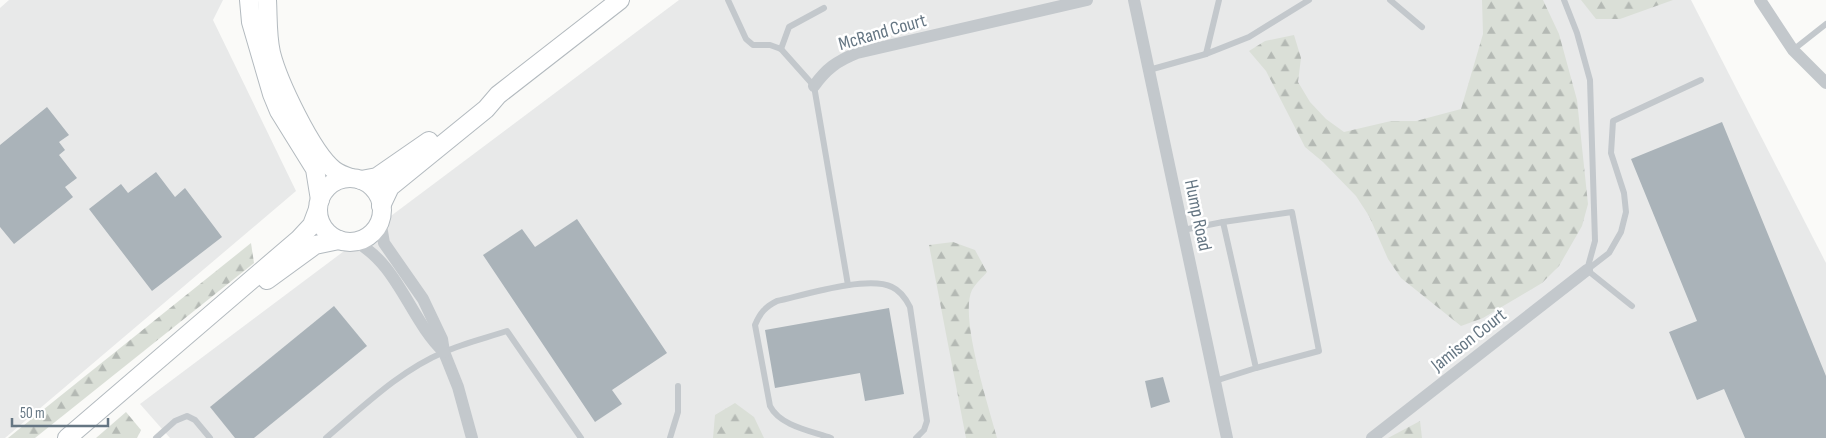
<svg xmlns="http://www.w3.org/2000/svg" width="1826" height="438" viewBox="0 0 1826 438" font-family="'Sofia Sans Condensed',sans-serif">
<style>
.built{fill:#e8e9e9}
.forest{fill:url(#forest-firs)}
.building{fill:#aab3b9}
.lines{fill:none;stroke-linecap:round;stroke-linejoin:round}
.secondary-casing{stroke:#b3babf;stroke-width:20}
.lane{stroke:#c3c8cc;stroke-width:6}
.street{stroke:#c3c8cc;stroke-width:12}
.secondary{stroke:#fff;stroke-width:18}
.labels{text-anchor:middle;stroke-width:5;stroke-linejoin:round;paint-order:stroke}
.street-label{font-size:19px;fill:#657683;stroke:#fff}
</style>
<defs>
<pattern id="forest-firs" width="22" height="20" patternUnits="userSpaceOnUse" patternTransform="scale(1.25)"><rect width="22" height="20" fill="#dadfd7"/><path d="M5 1l3.5 6h-7zM16 11l3.5 6h-7z" fill="#b4b9b4"/></pattern>
</defs>
<rect width="100%" height="100%" fill="#fafaf8"/>
<g class="built">
<path d="M9,0H223L213,20L296,191L5,438H0V8Z"/>
<path d="M679,0H1691L1826,263V438H170L140,404Z"/>
</g>
<g class="forest">
<path d="M1482,0H1543L1559,34L1577,100L1588,204L1582,226L1559,266L1542,283L1483,318L1461,326L1401,278L1388,259L1369,216L1356,196L1323,162L1305,147L1266,71L1249,51L1265,41L1294,35L1301,58L1298,82L1310,102L1326,119L1344,132L1391,121H1416L1461,109L1483,34Z"/>
<path d="M1581,0H1673L1620,19H1596Z"/>
<path d="M953,242L975,250L987,272C983,277 976,283 972,290C959,317 989,407 997,438H966L929,245Z"/>
<path d="M251,243L254,263L35,438H8Z"/>
<path d="M735,403L754,417L764,438H713L715,415Z"/>
<path d="M126,412L141,430L137,438H96Z"/>
<path d="M1420,421L1422,438H1388Z"/>
</g>
<g class="building">
<path d="M47,107L69,135L59,142L65,150L59,155L77,178L65,187L73,197L14,244L0,227V145Z"/>
<path d="M1722,122L1826,376V438H1745L1724,389L1697,400L1669,332L1697,321L1631,159Z"/>
<path d="M156,172L175,197L185,188L222,237L152,291L89,209L121,184L128,193Z"/>
<path d="M577,219L667,353L612,390L622,404L595,422L483,255L522,229L535,247Z"/>
<path d="M334,306L367,346L254,438H235L210,407Z"/>
<path d="M889,308L904,394L865,401L860,373L775,388L765,330Z"/>
<path d="M1163,377L1170,402L1151,408L1145,381Z"/>
</g>
<g class="lines">
<defs>
<g id="secondary">
<path d="M249,0L251,22L272,94L279,111L315,169L320,200"/>
<path d="M267,0C268,18 267,35 271,53C278,81 312,153 334,170C339,174 345,176 351,178"/>
<circle cx="350" cy="210" r="32"/>
<path d="M361,180L377,177L429,141"/>
<path d="M381,206L390,187L486,109L498,95L620,0"/>
<path d="M267,280L315,245L339,240"/>
<path d="M67,438L299,239L312,225L318,209"/>
</g>
</defs>
<use href="#secondary" class="secondary-casing"/>
<g class="lane">
<path d="M728,0L746,39L753,45H770L781,49L814,86L848,285"/>
<path d="M1390,0L1422,27"/>
<path d="M1564,0L1577,33L1590,80L1595,241L1587,270"/>
<path d="M781,49L789,27L824,8"/>
<path d="M1793,50L1826,24"/>
<path d="M1206,54L1219,0"/>
<path d="M1149,70L1206,54L1249,37L1309,0"/>
<path d="M1223,222L1292,212L1319,351L1256,368"/>
<path d="M1183,230L1223,222L1256,368L1215,381"/>
<path d="M1587,270L1609,253L1621,232L1626,212L1624,193L1611,153L1613,121L1701,80"/>
<path d="M1587,270L1632,306"/>
<path d="M156,438L175,421L187,416L195,420L210,438"/>
<path d="M326,438C363,407 399,371 444,352C464,343 486,338 507,331L581,438"/>
<path d="M670,438L678,412V386"/>
<path d="M831,438C811,431 780,426 770,406L755,325C760,313 765,307 777,301C804,295 868,275 892,287C901,291 906,299 910,307L927,421L924,430L916,438"/>
</g>
<g class="street">
<path d="M1134,0L1227,438"/>
<path d="M1760,0L1793,50L1826,83"/>
<path d="M814,86C826,69 837,61 857,53L1087,0"/>
<path d="M380,220L384,243L423,299L442,339L444,352L458,387L472,438"/>
<path d="M354,241C398,263 410,320 444,352"/>
<path d="M1372,438L1587,270"/>
</g>
<use href="#secondary" class="secondary"/>
</g>
<g class="labels">
<g class="street-label">
<text transform="translate(882 31) rotate(-16)" y="7">McRand Court</text>
<text transform="translate(1199 215) rotate(78)" y="7">Hump Road</text>
<text transform="translate(1468 339) rotate(-38)" y="7">Jamison Court</text>
</g>
</g>
<path d="M12 418v8h96v-8" fill="none" stroke="#657683" stroke-width="2.5"/>
<text x="20" y="418" font-size="15" fill="#657683" stroke="#ffffff" stroke-width="4" paint-order="stroke">50 m</text>
</svg>
